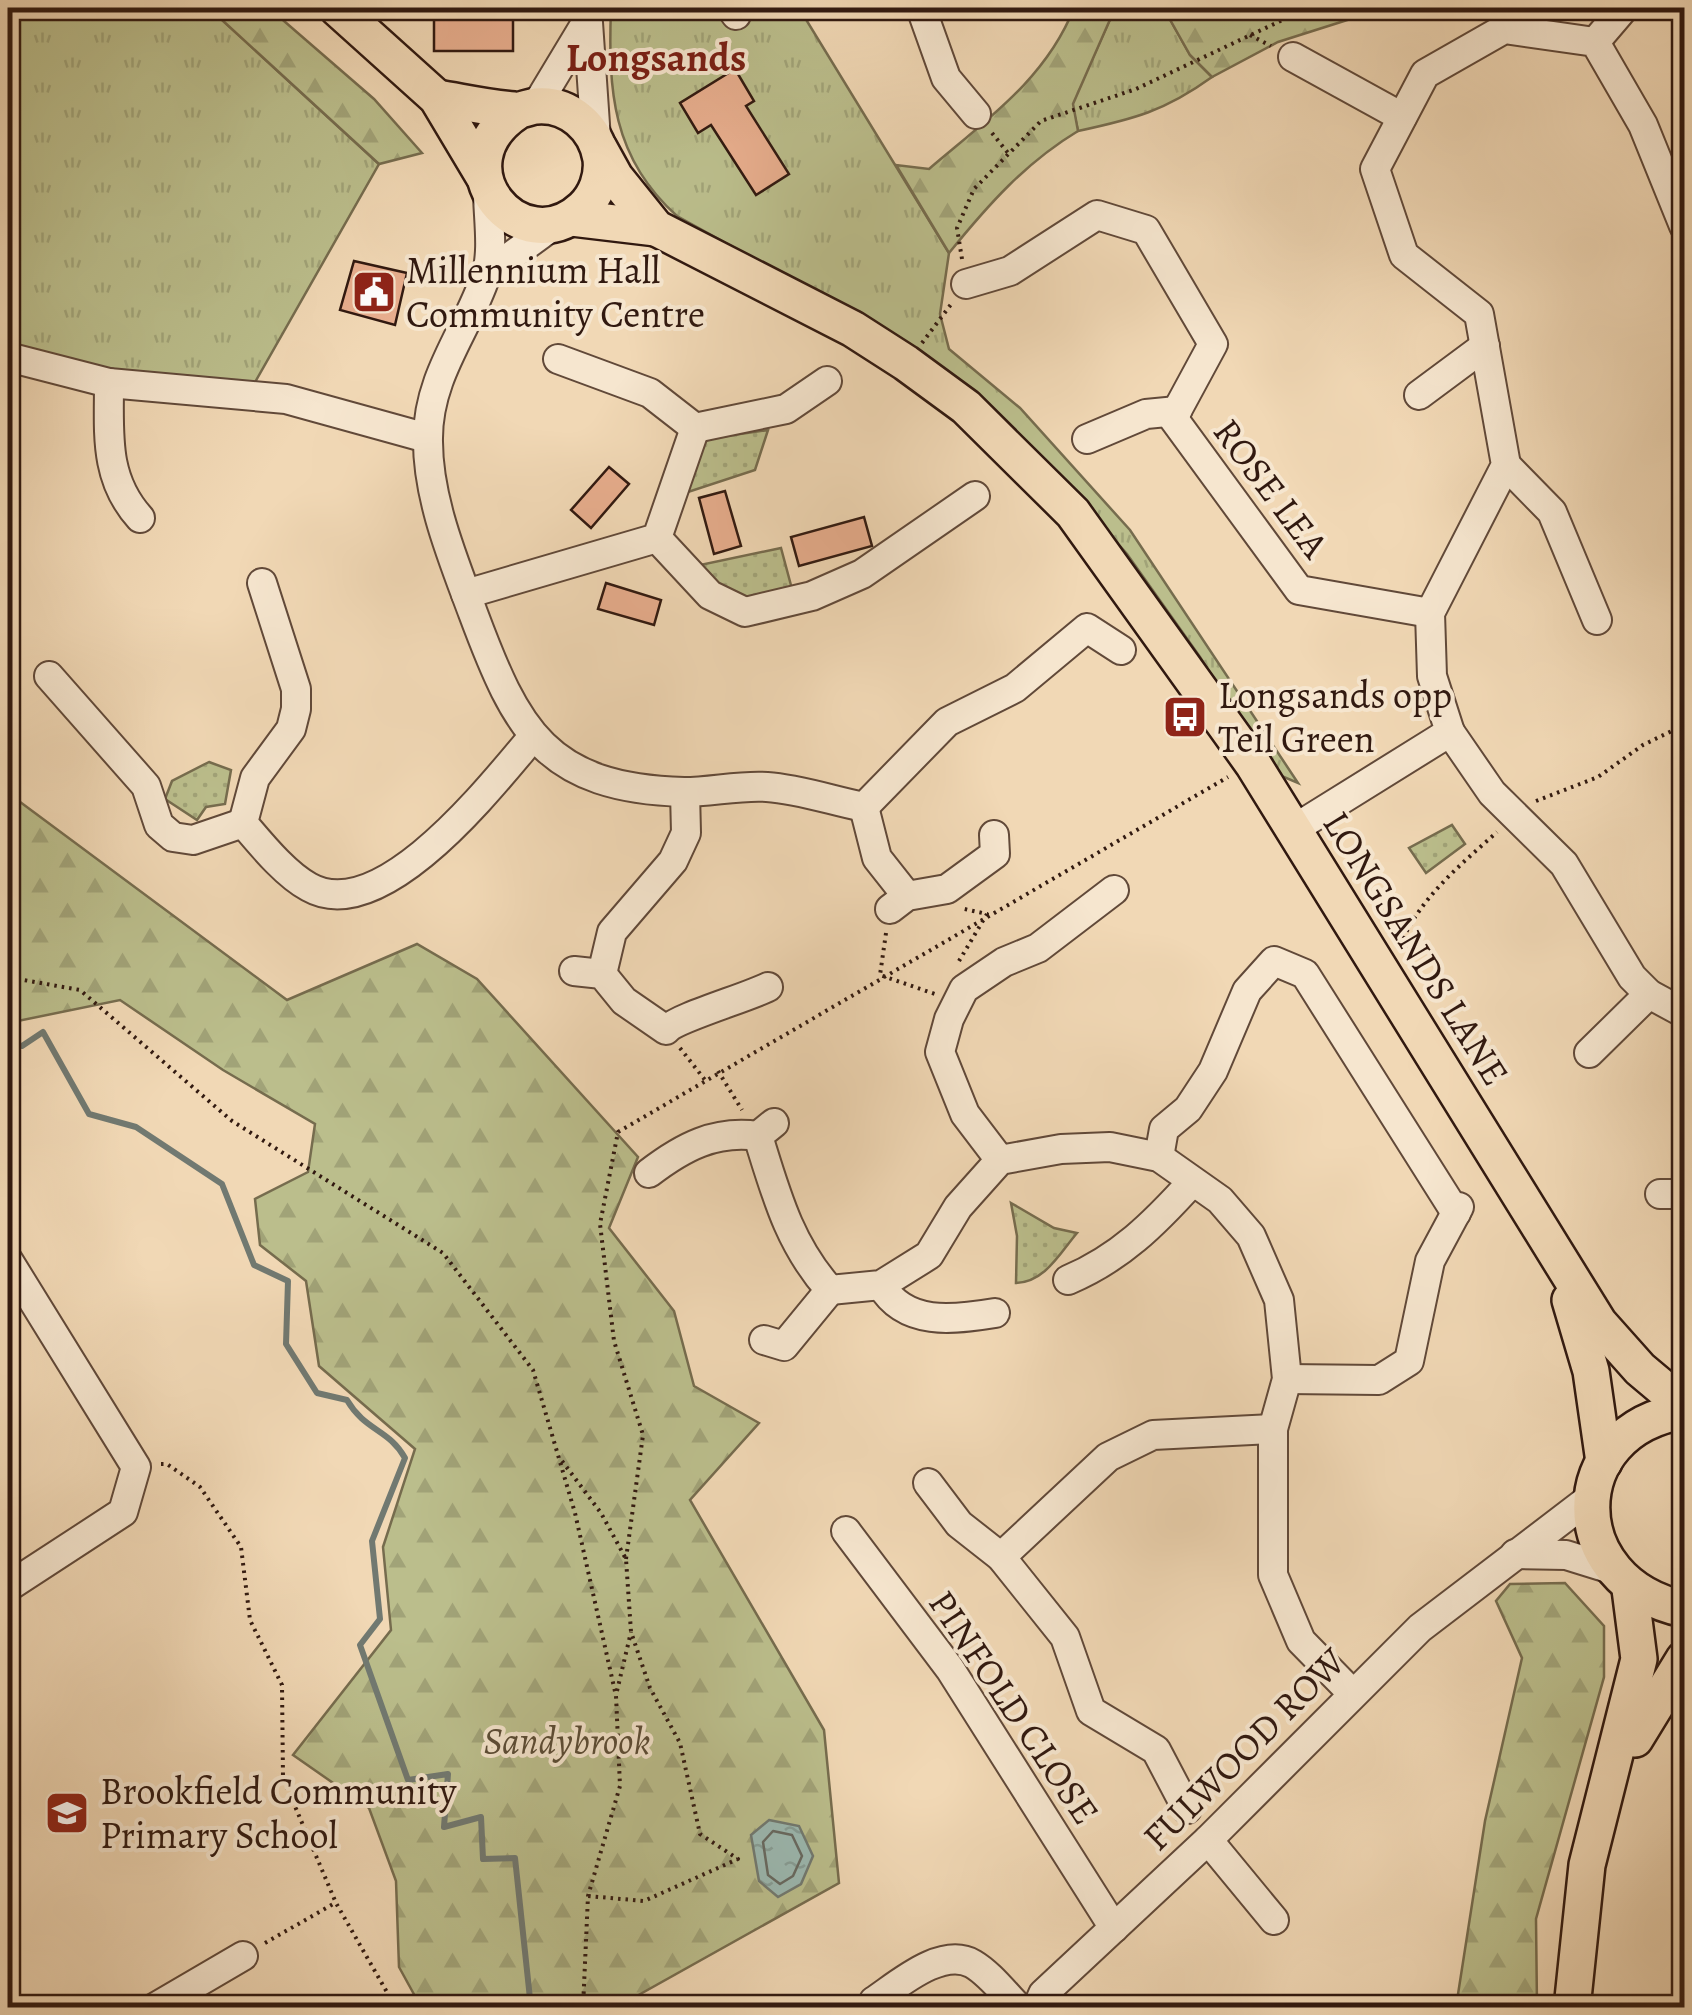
<svg xmlns="http://www.w3.org/2000/svg" width="1692" height="2015" viewBox="0 0 1692 2015" font-family="Alegreya,serif">
<style>
.grass{fill:url(#grass-tufts);stroke:#766c4e;stroke-width:2.5}
.forest{fill:url(#forest-firs);stroke:#766c4e;stroke-width:2.5}
.park{fill:url(#park-dots);stroke:#766c4e;stroke-width:2.5}
.water{fill:url(#water-ripples);stroke:#717971;stroke-width:2.5}
.lines{fill:none;stroke-linecap:round;stroke-linejoin:round}
.shore{stroke:#666961;stroke-width:2.5}
.stream{stroke:#717971;stroke-width:6}
.building{fill:#e8ae8e;stroke:#311910;stroke-width:2.5}
.minor-casing{stroke:#614939;stroke-width:32}
.major-casing{stroke:#311910;stroke-width:40}
.path{stroke:#311910;stroke-width:4;stroke-dasharray:2.5 5;stroke-linecap:butt}
.minor{stroke:#f6e6cf;stroke-width:28}
.major{stroke:#f1d8b5;stroke-width:35}
.labels{text-anchor:middle;stroke-width:8;stroke-linejoin:round;paint-order:stroke}
.poi-label{font-size:38px;fill:#311910;stroke:#f6e6cf;text-anchor:start}
.street-label{font-size:38px;fill:#311910;stroke:#f6e6cf}
.park-label{font-size:38px;font-style:italic;fill:#5a4b35;stroke:#f6e6cf}
.neighbourhood-label{font-size:40px;font-weight:bold;fill:#7a1f14;stroke:#f6e6cf}
</style>
<defs>
<pattern id="grass-tufts" width="24" height="20" patternUnits="userSpaceOnUse" patternTransform="scale(2.5)"><rect width="24" height="20" fill="#bbbe8c"/><path d="M3 7l-1-3M5 7V3M7 7l1-3M15 17l-1-3M17 17v-4M19 17l1-3" fill="none" stroke="#a1a378"/></pattern>
<pattern id="forest-firs" width="22" height="20" patternUnits="userSpaceOnUse" patternTransform="scale(2.5)"><rect width="22" height="20" fill="#bbbe8c"/><path d="M5 1l3.5 6h-7zM16 11l3.5 6h-7z" fill="#a1a378"/></pattern>
<pattern id="park-dots" width="8" height="8" patternUnits="userSpaceOnUse" patternTransform="scale(2.5)"><rect width="8" height="8" fill="#bbbe8c"/><path d="M2 2h.1M6 6h.1" fill="none" stroke="#a1a378" stroke-width="1.8" stroke-linecap="round"/></pattern>
<pattern id="water-ripples" width="26" height="14" patternUnits="userSpaceOnUse" patternTransform="scale(2.5)"><rect width="26" height="14" fill="#9bb9b2"/><path d="M2 4q2-2 4 0t4 0M15 11q2-2 4 0t4 0" fill="none" stroke="#869e98"/></pattern>
</defs>
<rect width="100%" height="100%" fill="#f1d8b5"/>
<filter id="stains"><feTurbulence type="fractalNoise" baseFrequency=".002" numOctaves="4"/><feColorMatrix values="0 0 0 0 .2 0 0 0 0 .09 0 0 0 0 .02 0 0 0 .5 -.17"/></filter>
<radialGradient id="worn" r=".72"><stop offset=".6" stop-color="#630" stop-opacity="0"/><stop offset="1" stop-color="#630" stop-opacity=".3"/></radialGradient>
<g class="grass">
<path d="M8,8H209L379,164L254,384L114,371L8,344Z"/>
<path d="M611,8H799L949,253L940,314L949,349L1020,408L1130,530L1298,783L1272,772L1200,657L1127,554L1046,462L978,396L917,349L677,216C612,158 608,90 611,8Z"/>
<path d="M1135,8L1168,16L1190,55L1212,77C1165,111 1134,119 1078,131L1072,104L1112,15Z"/>
</g>
<g class="forest">
<path d="M209,8H269L374,99L422,153L379,164Z"/>
<path d="M1074,8H1135L1112,15L1073,104L1078,131C1025,163 988,205 949,253L896,165L929,169C985,121 1046,79 1074,8Z"/>
<path d="M1137,8H1385L1278,42L1212,77L1190,55L1168,16Z"/>
<path d="M8,793L287,1000L417,944L477,979L638,1157L609,1228L674,1311L694,1386L759,1423L690,1500L824,1730L839,1883L617,2007H421L399,1967L396,1881L369,1808L293,1755L391,1630L383,1547L415,1449L319,1366L306,1281L260,1245L255,1199L308,1172L315,1124L223,1070L120,1000L8,1023Z"/>
<path d="M1565,1583L1604,1626V1677L1536,1919L1537,2007H1456L1485,1821L1522,1658L1496,1601L1510,1584Z"/>
</g>
<g class="park">
<path d="M768,430L755,470L685,493L706,439Z"/>
<path d="M781,548L792,589L738,601L719,590L700,565Z"/>
<path d="M209,762L231,770L225,804L206,807L197,820L165,799L172,781Z"/>
<path d="M1452,825L1465,844L1426,873L1409,848Z"/>
<path d="M1011,1203L1054,1228L1077,1233C1060,1253 1045,1282 1016,1283L1017,1236Z"/>
</g>
<path class="water" d="M769,1820L799,1826L813,1856L801,1884L778,1897L759,1881L751,1835Z"/>
<g class="lines">
<path class="shore" d="M773,1831L792,1835L802,1856L793,1876L780,1884L768,1875L763,1842Z"/>
<path class="stream" d="M8,1041L22,1046L43,1032L89,1114L136,1127L222,1184L254,1265L288,1281L286,1344L317,1393L347,1400C365,1431 389,1429 405,1458L372,1541L380,1619L360,1645L408,1780L448,1774L444,1827L481,1817L483,1859L515,1858L531,2008"/>
</g>
<g class="building">
<rect x="434" y="8" width="79" height="43"/>
<path d="M735,69L754,101L746,106L789,174L756,195L711,125L698,133L680,103Z"/>
<path d="M354,261L407,273L395,325L340,310Z"/>
<path d="M609,467L629,484L591,528L571,510Z"/>
<path d="M725,491L741,546L714,554L699,498Z"/>
<path d="M864,517L872,546L799,566L791,537Z"/>
<path d="M606,583L661,600L654,625L598,609Z"/>
</g>
<g class="lines">
<defs>
<g id="minor">
<path d="M587,8L596,139"/>
<path d="M731,8L736,15"/>
<path d="M921,8L946,78L976,114"/>
<path d="M1595,42L1624,8"/>
<path d="M1293,57L1402,117"/>
<path d="M536,106L586,23"/>
<path d="M488,192C488,216 494,252 486,275C468,330 428,375 428,438C427,497 453,559 473,613C517,731 546,788 684,792C711,792 740,785 767,787C799,789 833,801 864,807L947,722L1015,688L1087,628L1121,650"/>
<path d="M488,273L555,224"/>
<path d="M966,284L1010,271L1097,215L1146,230L1213,344L1173,418L1299,590L1430,613"/>
<path d="M8,357L109,383L286,399L427,438"/>
<path d="M558,359L650,393L695,428L786,409L827,381"/>
<path d="M109,383C109,434 104,478 140,518"/>
<path d="M1419,395L1485,346"/>
<path d="M1087,439L1146,414L1177,411"/>
<path d="M1506,465L1552,512L1597,620"/>
<path d="M657,538L710,595L745,612L812,596L862,574L975,496"/>
<path d="M262,583L296,689V709L291,729L255,778L243,823C261,844 285,874 309,887C381,928 491,786 531,739"/>
<path d="M466,594L657,538L695,428"/>
<path d="M49,676L146,786L159,825L173,837L193,840L243,823"/>
<path d="M1450,732L1492,793L1564,864L1632,977L1649,994L1684,1013"/>
<path d="M864,807L877,858L907,896"/>
<path d="M1294,829L1450,732L1432,676L1430,613L1506,465L1479,314L1404,255L1375,169L1425,74L1504,29L1595,42L1643,125L1684,226"/>
<path d="M890,909L907,896L947,889L995,854L994,835"/>
<path d="M574,971L602,974L624,1001L666,1030C676,1018 746,998 768,987"/>
<path d="M602,974L612,932L673,861L686,833L685,792"/>
<path d="M1589,1053L1649,994"/>
<path d="M774,1123L758,1136C776,1194 789,1244 830,1290L881,1285L929,1255L958,1207L1000,1160L1061,1149L1110,1147L1159,1157L1220,1200L1251,1236L1279,1300L1287,1379L1273,1429V1575L1301,1641L1352,1693"/>
<path d="M1159,1157L1164,1129L1188,1109L1213,1071L1247,991L1274,961L1305,974L1456,1213"/>
<path d="M1000,1160L965,1114L940,1052L949,1019L964,989L1004,962L1038,948L1114,890"/>
<path d="M649,1173C683,1147 715,1130 758,1136"/>
<path d="M1660,1194H1684"/>
<path d="M8,1260L136,1467L123,1512L8,1587"/>
<path d="M1068,1280C1120,1258 1154,1224 1192,1182"/>
<path d="M881,1285C905,1326 953,1320 995,1313"/>
<path d="M764,1340L784,1346L830,1290"/>
<path d="M1287,1379L1379,1380L1409,1361L1430,1261L1459,1207"/>
<path d="M928,1483L959,1524L1001,1557L1065,1637L1091,1711L1156,1750L1187,1809"/>
<path d="M846,1531L950,1669L1114,1928"/>
<path d="M1515,1554L1566,1555L1611,1569"/>
<path d="M1001,1557L1108,1457L1153,1435L1273,1429"/>
<path d="M1208,1840L1274,1920"/>
<path d="M874,2001C898,1985 942,1946 973,1964C990,1974 1005,1994 1019,2008"/>
<path d="M154,2008L243,1956"/>
<path d="M1037,2008L1043,1994L1208,1840L1420,1628L1593,1496"/>
</g>
<g id="major">
<path d="M337,8L437,98L483,175"/>
<path d="M437,98C462,102 488,108 514,110C522,111 528,107 536,106C569,103 596,128 601,159C603,177 596,196 583,208C521,266 435,165 518,111"/>
<path d="M599,148L615,177L656,228L853,329L906,363L966,407L1073,513L1253,764L1599,1323L1640,1369L1684,1406"/>
<path d="M572,218L656,228"/>
<path d="M1570,1300L1591,1371L1604,1462"/>
<path d="M1684,1411C1561,1430 1561,1583 1684,1609"/>
<path d="M1635,1739L1684,1659"/>
<path d="M1572,2008L1587,1865L1639,1659L1630,1589"/>
</g>
</defs>
<use href="#minor" class="minor-casing"/>
<use href="#major" class="major-casing"/>
<g class="path">
<path d="M1250,35L1271,46"/>
<path d="M992,133L1008,153"/>
<path d="M962,259L957,228L974,189L1041,121L1136,89L1308,8"/>
<path d="M922,343L952,303"/>
<path d="M1536,801L1598,777L1643,745L1684,725"/>
<path d="M886,933L880,975L935,994"/>
<path d="M1400,945C1420,898 1459,866 1497,832"/>
<path d="M959,961L987,914L960,908"/>
<path d="M8,967L18,979L80,990L232,1121L443,1253L533,1370L575,1513L616,1696L620,1786L588,1896L583,2008"/>
<path d="M680,1048L705,1080"/>
<path d="M718,1071L742,1110"/>
<path d="M562,1461L601,1513L626,1559L631,1632L650,1688L680,1743L700,1834L738,1859L644,1901L588,1896"/>
<path d="M161,1464H167L200,1487L241,1547L250,1620L282,1685L283,1778L336,1903L396,2008"/>
<path d="M626,1559L643,1435L614,1341L600,1224L618,1132L1228,777"/>
<path d="M617,1691L631,1632"/>
<path d="M265,1943L335,1903"/>
</g>
<use href="#minor" class="minor"/>
<use href="#major" class="major"/>
</g>
<defs>
<symbol id="civic-square" viewBox="-11 -11 22 22"><rect x="-9" y="-9" width="18" height="18" rx="4" fill="#8f2418" stroke="#f6e6cf"/><path d="M-.6-6.5H3V-4.5H.6V-3L4-1V1h2V6H-6V1h2V-1L-.6-3ZM-1.2 2.5V6h2.4V2.5Z" fill="#fff"/></symbol>
<symbol id="bus-square" viewBox="-11 -11 22 22"><rect x="-9" y="-9" width="18" height="18" rx="4" fill="#8f2418" stroke="#f6e6cf"/><path d="M-5-6H5V4H4V6H2V4H-2V6H-4V4H-5ZM-3.5-4V0h7V-4ZM-3.5 1.2v1.5H-2V1.2ZM2 1.2v1.5H3.5V1.2Z" fill="#fff"/></symbol>
<symbol id="school-square" viewBox="-11 -11 22 22"><rect x="-9" y="-9" width="18" height="18" rx="4" fill="#8f2418" stroke="#f6e6cf"/><path d="M0-5L7-2L0 1L-7-2ZM-4 1L0 2.5L4 1V4Q0 6-4 4Z" fill="#fff"/></symbol>
</defs>
<g fill-rule="evenodd">
<use href="#civic-square" x="349" y="267" width="50" height="50"/>
<use href="#bus-square" x="1160" y="692" width="50" height="50"/>
<use href="#school-square" x="42" y="1788" width="50" height="50"/>
</g>
<g class="labels">
<g class="poi-label">
<text x="406" y="283">Millennium Hall<tspan x="406" dy="44">Community Centre</tspan></text>
<text x="1218" y="708">Longsands opp<tspan x="1218" dy="44">Teil Green</tspan></text>
<text x="100" y="1804">Brookfield Community<tspan x="100" dy="44">Primary School</tspan></text>
</g>
<g class="street-label">
<text transform="translate(1271 488) rotate(53)" y="13">ROSE LEA</text>
<text transform="translate(1416 948) rotate(58)" y="13">LONGSANDS LANE</text>
<text transform="translate(1014 1707) rotate(56)" y="13">PINFOLD CLOSE</text>
<text transform="translate(1244 1749) rotate(-45)" y="13">FULWOOD ROW</text>
</g>
<g class="park-label">
<text x="567" y="1754">Sandybrook</text>
</g>
<g class="neighbourhood-label">
<text x="656" y="71">Longsands</text>
</g>
</g>
<rect width="1692" height="2015" fill="none" stroke="#f1d8b5" stroke-width="40"/>
<rect x="10" y="10" width="1672" height="1995" fill="none" stroke="#311910" stroke-width="5"/>
<rect x="20" y="20" width="1652" height="1975" fill="none" stroke="#311910" stroke-width="2.5"/>
<rect width="100%" height="100%" filter="url(#stains)"/>
<rect width="100%" height="100%" fill="url(#worn)"/>
</svg>
